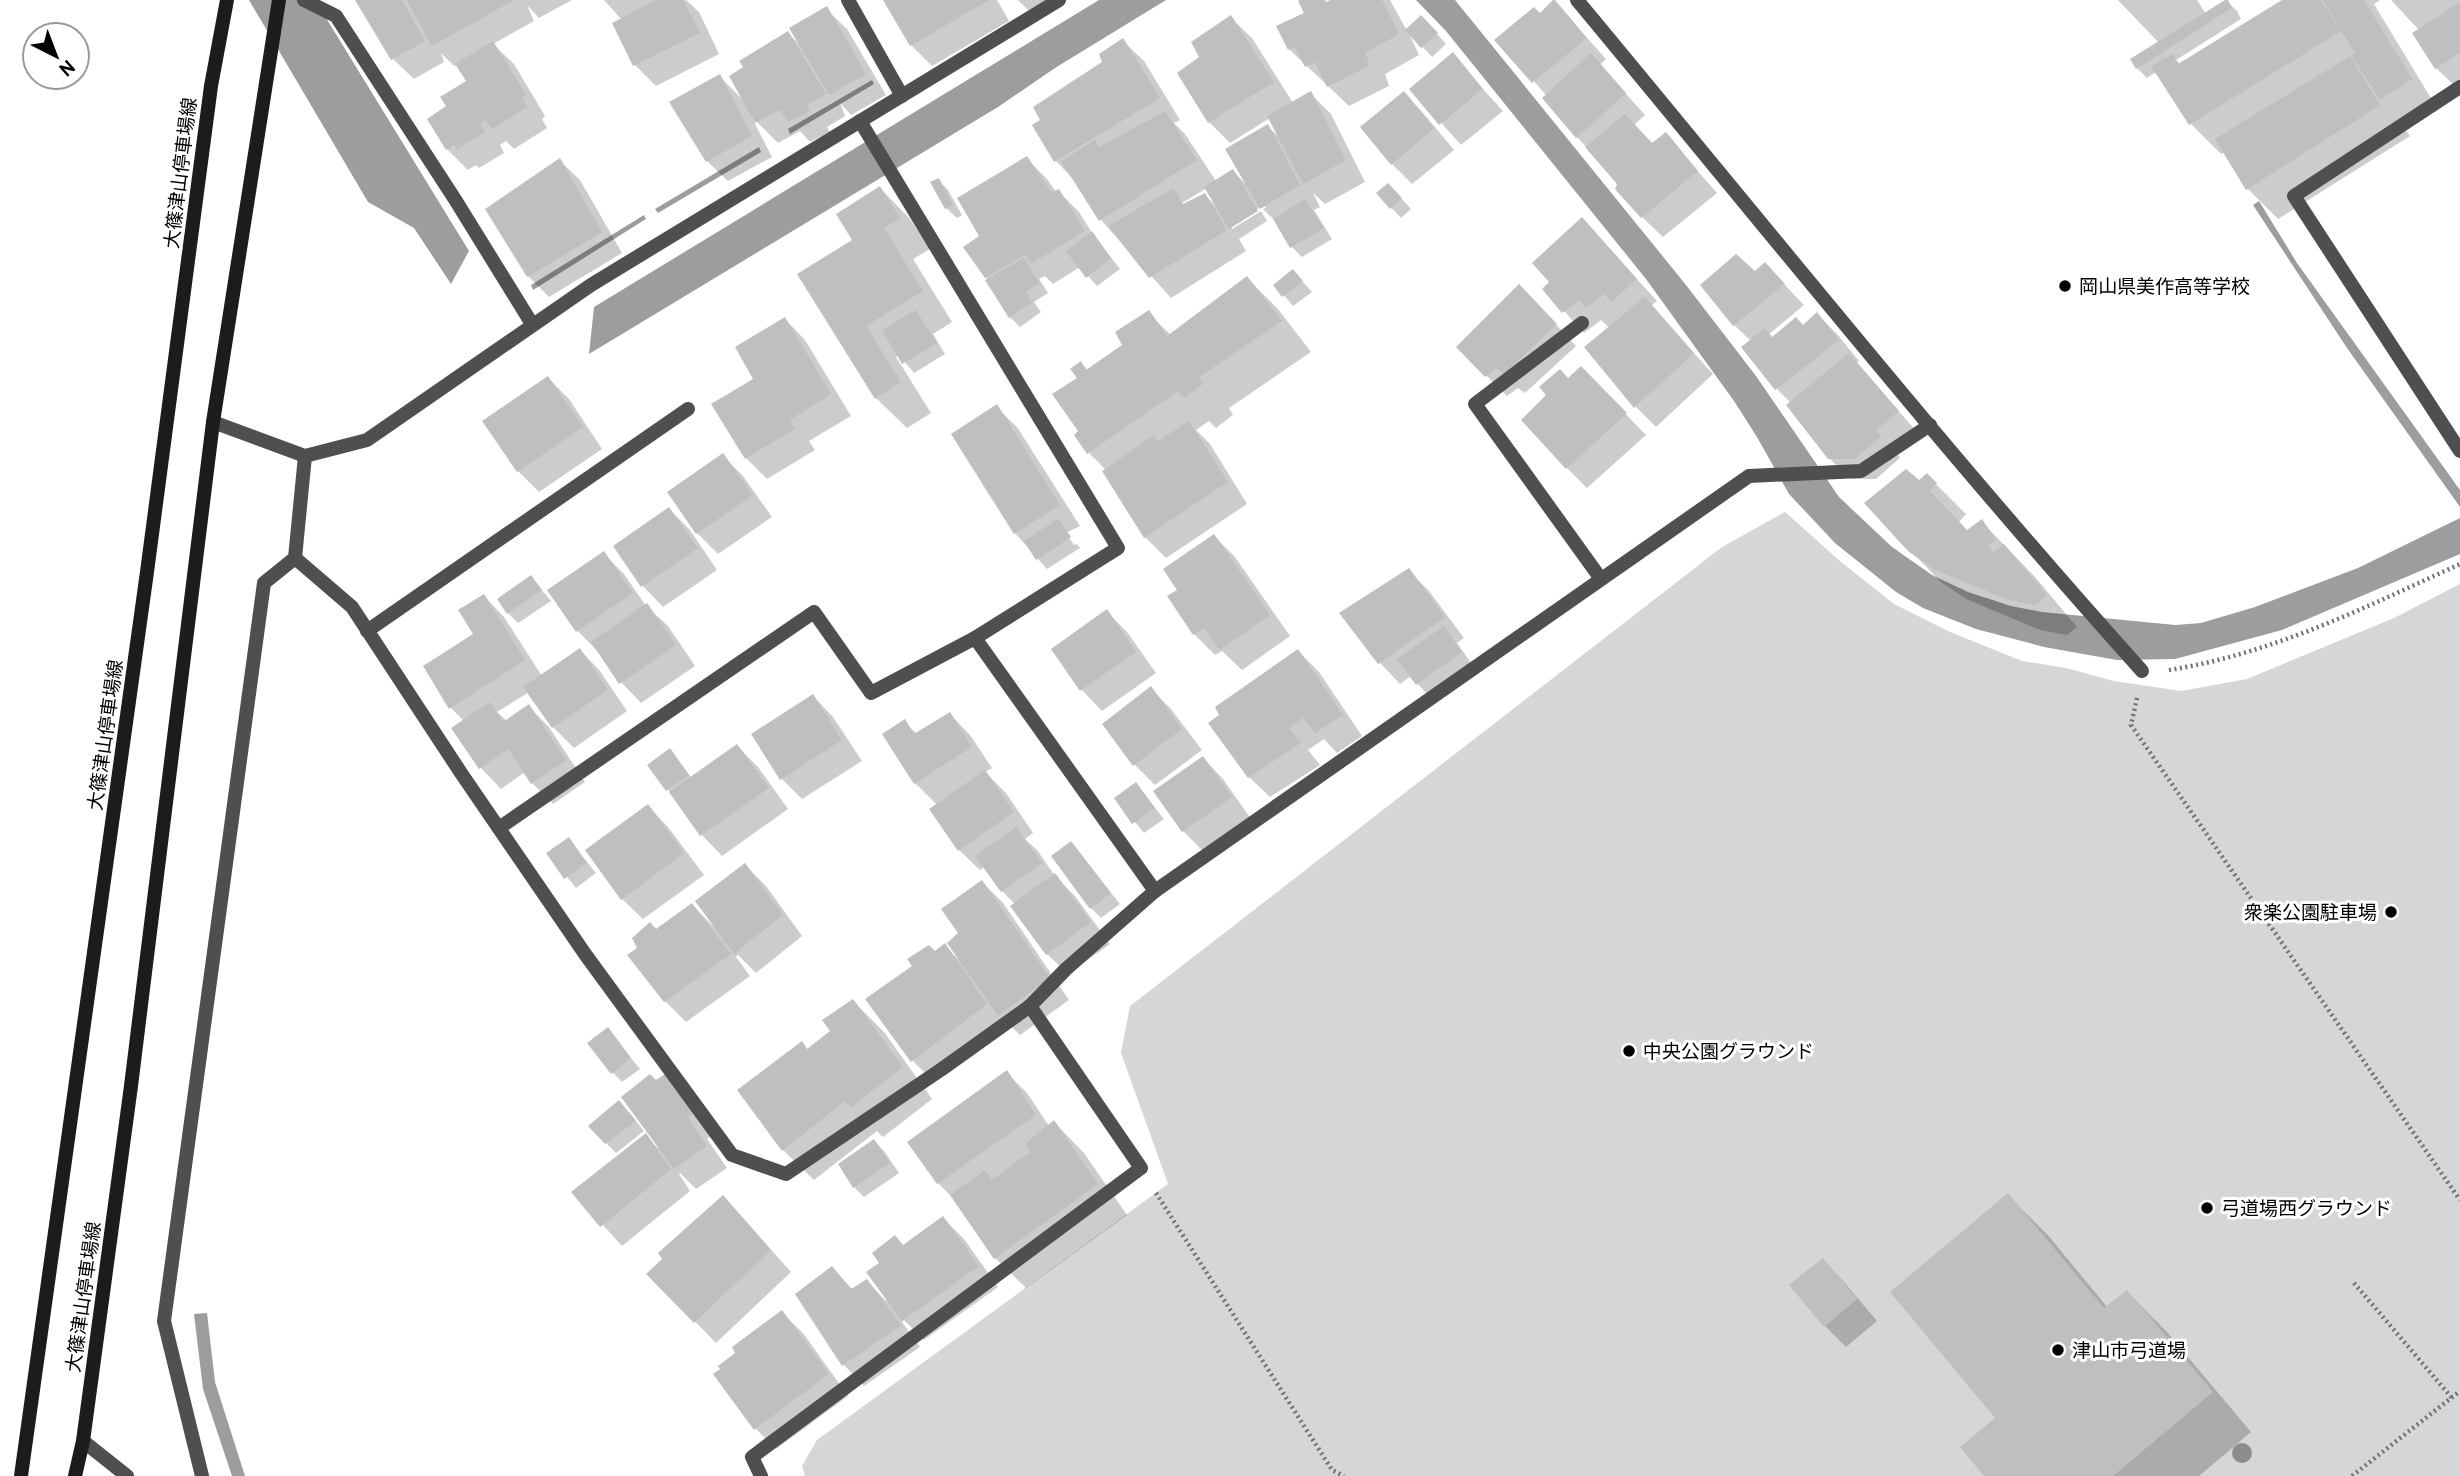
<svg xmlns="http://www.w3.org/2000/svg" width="2460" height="1476" viewBox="0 0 2460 1476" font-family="Overpass,'Noto Sans JP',sans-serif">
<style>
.green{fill:#d6d6d6}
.water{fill:#9d9d9d}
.shadow{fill:#0003;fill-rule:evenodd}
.building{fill:#bfbfbf}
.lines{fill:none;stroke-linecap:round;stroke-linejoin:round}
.path{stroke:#717171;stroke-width:4.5;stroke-dasharray:2 3.5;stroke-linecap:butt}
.minor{stroke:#4f4f4f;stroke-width:14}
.secondary{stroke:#1c1c1c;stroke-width:14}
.tree{fill:#8c8c8c}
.poi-dot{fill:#000;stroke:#fff;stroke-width:2.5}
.labels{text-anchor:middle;stroke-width:6;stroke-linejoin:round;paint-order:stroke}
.street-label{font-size:19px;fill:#000;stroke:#fff}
.poi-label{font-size:19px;fill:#000;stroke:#fff;text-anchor:start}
</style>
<rect width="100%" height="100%" fill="#fff"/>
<path class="green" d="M1785,512L1841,562L1894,604L1950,632L2022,661L2066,668L2114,681L2181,691L2247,679L2394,618L2460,584V1476H805L802,1466L817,1440L1168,1184L1121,1053L1130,1006L1722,547Z"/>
<g class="water">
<path d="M249,0H315L469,251L451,284L414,228L368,202Z"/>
<path d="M1099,0H1166L1055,68L998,107L589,354L594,307Z"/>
<path d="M1416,0H1455L1686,285L1756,376L1839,497L1892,547L1932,575L1968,592L2011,606L2042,612L2175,625L2201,623L2255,607L2358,568L2460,518V554L2282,630L2175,659L2117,660L2044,647L1976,629L1923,608L1896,592L1835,543L1789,494L1757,437L1734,401L1646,279L1446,31Z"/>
<path d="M872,80L874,84L790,134L788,129Z"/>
<path d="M759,147L761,152L658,213L655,209Z"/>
<path d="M2259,201L2297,263L2460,490V507L2347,348L2253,205Z"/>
<path d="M644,215L646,219L533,290L531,285Z"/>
<path d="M207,1313L215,1382L245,1476H232L203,1389L194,1314Z"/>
</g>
<g class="shadow">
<path d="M360,0H572L539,18L527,5L534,21L493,44L514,64L545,116L542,119L547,128L514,149L506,141L500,145L504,153L479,168L476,165L468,170L447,149L448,107L468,82L458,64L454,66L441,53L444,62L414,79L393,59Z"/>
<path d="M604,0H686L699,12L719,54L656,86L635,65L614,24L622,20Z"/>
<path d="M885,0H997L1009,21L932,66L911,45Z"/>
<path d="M1018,0H1050L1030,12Z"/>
<path d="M1305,0H1325L1328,3L1334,0H1390L1407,31L1431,27L1446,44L1432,57L1408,31L1419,55L1385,74L1389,86L1349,106L1289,49L1306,13Z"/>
<path d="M2118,0H2197L2206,14L2227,1L2237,11L2241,19L2176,60L2181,65L2285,0H2380L2374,4L2432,100L2400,121L2410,136L2278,219L2248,189L2225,152L2221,154L2191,124L2156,72L2147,78L2137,68L2159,43Z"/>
<path d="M2391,0H2460V86L2457,88L2436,68L2419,30Z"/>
<path d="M1554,1L1606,59L1600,65L1645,115L1634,125L1653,144L1666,135L1717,193L1663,237L1642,217L1620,184L1577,137L1547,96L1497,40L1540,16Z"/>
<path d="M826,9L847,29L886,95L851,115L840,103L845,116L827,127L830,132L810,142L800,131L778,143L751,116L772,157L728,181L707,161L719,76L744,101L788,33L799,44Z"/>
<path d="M1231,18L1252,38L1293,103L1310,93L1331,114L1365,182L1325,204L1313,193L1320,207L1314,210L1332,239L1302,257L1292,247L1278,224L1263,209L1266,208L1264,205L1258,204L1259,208L1232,225V229L1261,211L1267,221L1239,239L1246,251L1171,298L1101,220L1075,181L1056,161L1104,62L1123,41L1144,61L1180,120L1174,123L1185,134L1216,181L1233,171L1246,184L1267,126L1279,137L1270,118L1230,143L1209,122L1201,57ZM1207,188L1217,207L1205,195L1183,206L1182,203Z"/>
<path d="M1452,55L1503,111L1461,145L1411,89Z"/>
<path d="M1404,93L1424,114L1454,150L1412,184L1392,164Z"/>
<path d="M1026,158L1047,179L1056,192L1058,191L1079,212L1094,236L1120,269L1097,286L1080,267L1053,284L1045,276L1039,279L1048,293L1034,302L1041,312L1020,327L1010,317L986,277L981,236Z"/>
<path d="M559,160L580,180L622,253L549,297L528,276Z"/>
<path d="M938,180L948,190L962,215L957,218L946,208Z"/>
<path d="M880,188L910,219L930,249L913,259L952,322L933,334L945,354L914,373L899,355L896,357L931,413L907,428L876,398L799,274L855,240Z"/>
<path d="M1378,193L1398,195L1411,209L1401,218Z"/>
<path d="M1582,219L1657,301L1651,306L1713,374L1656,427L1635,406L1609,328L1601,320L1584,333L1544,289L1551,282Z"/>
<path d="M1765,264L1804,305L1768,335L1772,339L1804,327L1817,314L1838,335L1859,361L1856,363L1918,433L1896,452L1900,458L1876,479H1850L1829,458L1791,403L1776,388L1751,341L1734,325L1754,273Z"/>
<path d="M1293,271L1312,292L1293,306L1275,285Z"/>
<path d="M1247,278L1278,309L1311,352L1229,408L1233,415L1216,428L1209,421L1196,430L1210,444L1247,504L1166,558L1145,537L1106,470L1089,453L1080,432L1079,379L1081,363L1088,370L1125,345L1148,313L1171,335Z"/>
<path d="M1540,307L1576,346L1525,393L1518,388L1507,396L1458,347Z"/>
<path d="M785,319L805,340L851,416L809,441L815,450L767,479L746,458L755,379Z"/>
<path d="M1581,368L1646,435L1587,488L1567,468L1568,380Z"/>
<path d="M548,378L569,399L602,449L539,492L518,471Z"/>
<path d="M996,407L1017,427L1080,526L1066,533L1074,545L1077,544L1080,548L1047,569L1015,533Z"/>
<path d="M723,456L743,476L772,517L718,554L697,533Z"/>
<path d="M1919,482L1936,484L1966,514L1959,522L1968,532L1982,522L2035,577L2077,627L2067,635L2040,630L1966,599L1941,582L1910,550Z"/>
<path d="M669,509L690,530L717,570L663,607L643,586L615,546Z"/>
<path d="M1214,536L1235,557L1290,636L1242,670L1222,651L1215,655L1194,634L1179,590Z"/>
<path d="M603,553L624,574L646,606L668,626L695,666L641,703L621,682L598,652L578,631Z"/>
<path d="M1408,570L1429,591L1464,638L1457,643L1471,663L1427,694L1411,676L1400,684L1380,663L1342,613Z"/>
<path d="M531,577L551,601L518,623L508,613Z"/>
<path d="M484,596L504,617L542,676L580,650L600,671L627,711L574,748L553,727L529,692L497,712L507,721L529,707L549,727L585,782L553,804L532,783L525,772L501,789L481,768L464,721L451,708L475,634Z"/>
<path d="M1106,611L1127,632L1156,673L1102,711L1082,690L1053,649Z"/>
<path d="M1298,651L1319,672L1362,736L1337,753L1324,739L1308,750L1320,765L1270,797L1249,777Z"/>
<path d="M1151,689L1171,709L1202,750L1155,785L1135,765Z"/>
<path d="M813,696L833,717L862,761L802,799L782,779Z"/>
<path d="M950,714L970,735L992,768L985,772L1006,793L1033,833L1025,839L1037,850L1055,876L1075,896L1110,944L1068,974L1047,954L1015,904L1002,891L985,867L980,870L959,850L937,805L915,783L904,722L917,734Z"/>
<path d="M737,746L758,767L788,809L722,856L702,835L650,765L669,751L692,778Z"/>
<path d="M1203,758L1223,779L1251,819L1204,852L1183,831L1155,791Z"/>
<path d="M1136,784L1164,819L1144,833L1116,799Z"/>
<path d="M648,806L668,827L704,875L643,919L622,899Z"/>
<path d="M568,839L596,873L576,888L548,853Z"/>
<path d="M1071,843L1120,904L1101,918L1091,908Z"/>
<path d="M745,865L766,886L802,936L756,973L738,955L736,957L750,976L686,1022L665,1001L656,930L692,905L714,927Z"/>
<path d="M982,882L1003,903L1069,1000L1020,1035L1009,1024L933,1081L912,1060L914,967L945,946L957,958L959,957L961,934Z"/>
<path d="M853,1001L884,1032L932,1099L883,1137L877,1131L814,1180L783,1150L802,1044L809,1051L832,1031Z"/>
<path d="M607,1029L640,1069L622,1082L612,1072Z"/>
<path d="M1007,1073L1027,1093L1049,1126L1054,1122L1084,1153L1127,1215L1026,1288L995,1258L956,1201L938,1183Z"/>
<path d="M664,1076L712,1135L707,1139L727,1168L696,1189L680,1173L679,1174L690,1191L622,1246L574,1193L646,1136L658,1148L660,1147L656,1082Z"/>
<path d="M629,1112L644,1131L616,1153L606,1143Z"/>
<path d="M874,1141L884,1151L899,1173L864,1197L854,1187Z"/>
<path d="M2007,1195L2047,1234L2108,1308L2127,1292L2166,1331L2251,1432L2199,1476H1986L1997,1418Z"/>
<path d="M743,1218L791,1272L716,1343L649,1274Z"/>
<path d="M943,1218L964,1239L998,1287L924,1340L904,1320L902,1322L920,1347L864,1386L844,1365L797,1295L832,1268L853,1290L867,1281L886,1301L903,1246Z"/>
<path d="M1823,1260L1843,1281L1877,1321L1846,1347L1825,1326L1792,1285Z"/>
<path d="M782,1313L803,1333L848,1396L776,1449L756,1429Z"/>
</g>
<g class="building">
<path d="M355,0H402L425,41L391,60Z"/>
<path d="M406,0H514L432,46Z"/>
<path d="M657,0H683L700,33L633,66L612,23Z"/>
<path d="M883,0H989L910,46Z"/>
<path d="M1300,0H1323L1325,3L1330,0H1382L1399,34L1365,53L1370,65L1327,87L1315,62L1305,67L1294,46L1288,50L1276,26L1304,13L1298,1Z"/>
<path d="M1553,0H1555L1587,38L1532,83L1494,40L1534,7L1540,13Z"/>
<path d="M2225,0H2228L2232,8L2136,69L2130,59Z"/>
<path d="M2282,0H2321L2341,31L2189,125L2151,66L2173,54L2178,64Z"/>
<path d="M2323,0H2364L2412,79L2380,100L2351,55L2355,53Z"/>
<path d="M2460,2V53L2435,69L2412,33Z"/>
<path d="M827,6L866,74L829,95L789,28Z"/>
<path d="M1231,15L1274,82L1208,123L1177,73L1199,57L1191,42Z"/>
<path d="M1421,15L1438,33L1421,48L1405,30Z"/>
<path d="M788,31L826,94L807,105L810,111L788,122L780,110L755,123L729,76L743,67L739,61Z"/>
<path d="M1123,38L1160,98L1054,162L1032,125L1040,120L1033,107L1102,62L1099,54Z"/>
<path d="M493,41L526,95L522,98L527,107L492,129L485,120L480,124L485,132L457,149L454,145L446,150L427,119L446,106L440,97L466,81L455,64Z"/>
<path d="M1453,52L1483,89L1439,125L1409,89Z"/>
<path d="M1591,53L1626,93L1576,138L1542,98Z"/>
<path d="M2350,56L2380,105L2246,190L2215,139Z"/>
<path d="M720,74L752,136L706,162L669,102Z"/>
<path d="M1311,91L1346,160L1303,184L1267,116Z"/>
<path d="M1404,91L1434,128L1391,165L1360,127Z"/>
<path d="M1165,111L1197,160L1099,221L1061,161L1095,140L1099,147Z"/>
<path d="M1625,114L1652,143L1666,132L1698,171L1641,218L1615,189L1617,184L1585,147Z"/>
<path d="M1268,124L1300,185L1260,209L1225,149Z"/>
<path d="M1027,156L1051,192L1059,189L1085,231L1031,264L1025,255L985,278L963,247L979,236L957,198Z"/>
<path d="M560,158L602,232L527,277L485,209Z"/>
<path d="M1233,169L1258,211L1229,229L1204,187Z"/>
<path d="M939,178L953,205L945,209L930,182Z"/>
<path d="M1388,183L1402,198L1390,209L1376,193Z"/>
<path d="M880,186L900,218L884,228L923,291L866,326L901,382L875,399L797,274L852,240L836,214Z"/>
<path d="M1174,188L1183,204L1205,193L1227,230L1149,278L1108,226Z"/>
<path d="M1305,199L1324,228L1290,248L1273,219Z"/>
<path d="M1582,217L1637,279L1611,302L1604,294L1586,308L1579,300L1562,313L1542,289L1549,282L1532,263Z"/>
<path d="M1092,231L1111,258L1086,278L1066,251Z"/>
<path d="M1736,254L1755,271L1765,262L1785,284L1733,326L1700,285Z"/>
<path d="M1024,258L1039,283L1026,292L1032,302L1009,318L985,280Z"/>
<path d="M1293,269L1303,281L1282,297L1273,285Z"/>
<path d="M1247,276L1282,321L1199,377L1203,384L1184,398L1178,391L1087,454L1074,435L1078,431L1052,394L1077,378L1070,369L1081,361L1086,370L1122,345L1115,332L1149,310L1167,336Z"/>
<path d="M1519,284L1557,324L1504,374L1496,368L1485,377L1456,347Z"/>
<path d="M1645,297L1694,353L1634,408L1584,347Z"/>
<path d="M916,310L937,343L902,364L882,330Z"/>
<path d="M1817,312L1839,340L1775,390L1741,347L1765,328L1772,337L1796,317L1803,325Z"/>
<path d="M785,317L831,394L790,420L795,429L745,459L711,404L753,379L735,347Z"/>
<path d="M1849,353L1899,411L1876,430L1881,436L1855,459H1828L1786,405Z"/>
<path d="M1581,366L1627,413L1566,469L1521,420L1546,395L1539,387L1560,369L1568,378Z"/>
<path d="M548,376L583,427L517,472L482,421Z"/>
<path d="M997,404L1060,505L1014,534L951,434Z"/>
<path d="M1189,421L1228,482L1144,538L1102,471L1153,436L1158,441Z"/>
<path d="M723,453L753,495L696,534L667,492Z"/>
<path d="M1906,469L1919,480L1927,473L1937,483L1930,491L1967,530L1982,519L1996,540L1987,546L1993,552L2004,544L2047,595L2036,605L2008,600L1933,569L1908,551L1864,503Z"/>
<path d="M669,507L698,548L641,587L613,546Z"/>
<path d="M1058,519L1071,537L1036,560L1024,541Z"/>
<path d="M1214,534L1270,615L1220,650L1204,629L1193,635L1167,596L1177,590L1163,569Z"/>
<path d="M604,551L633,593L576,632L547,590Z"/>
<path d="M1409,568L1445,617L1378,664L1339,613Z"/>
<path d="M531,575L542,590L507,614L497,599Z"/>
<path d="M484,594L525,660L449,709L423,666L473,634L458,610Z"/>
<path d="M647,603L676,645L619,684L591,642Z"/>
<path d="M1107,609L1136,652L1080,691L1051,649Z"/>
<path d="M1444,626L1462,652L1416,685L1397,659Z"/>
<path d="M580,648L608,690L552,728L523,687Z"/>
<path d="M1298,649L1343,715L1315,733L1303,718L1289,728L1301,743L1248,778L1208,723L1219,715L1215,707Z"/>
<path d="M1151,686L1182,729L1133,766L1102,724Z"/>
<path d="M813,694L842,740L780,780L751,734Z"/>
<path d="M490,702L503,722L529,704L566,760L531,784L508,749L479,769L451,728Z"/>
<path d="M950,712L972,747L914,784L882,734L905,719L914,734Z"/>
<path d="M737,744L769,788L700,836L669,792Z"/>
<path d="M670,748L689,775L666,791L647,765Z"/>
<path d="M1203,756L1232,797L1182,832L1153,791Z"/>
<path d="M985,770L1014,812L958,851L929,809Z"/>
<path d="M1136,782L1155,808L1132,824L1114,798Z"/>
<path d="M648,804L684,853L621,900L585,850Z"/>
<path d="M1016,827L1042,863L1001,892L975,856Z"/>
<path d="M569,837L587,863L564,879L546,853Z"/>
<path d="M1071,841L1111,893L1090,909L1051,856Z"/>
<path d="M745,863L783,915L734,954L695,901Z"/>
<path d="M1055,873L1091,922L1046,955L1010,906Z"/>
<path d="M982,880L1050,978L998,1016L947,943L958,933L941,909Z"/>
<path d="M692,903L731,954L664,1002L627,955L637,948L632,938L650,922L656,929Z"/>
<path d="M945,943L987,1004L911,1062L865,999L912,966L907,959L929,945L935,951Z"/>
<path d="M853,999L903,1067L851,1107L845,1101L782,1151L737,1090L802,1041L807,1049L830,1031L822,1020Z"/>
<path d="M608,1027L631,1058L611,1074L587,1043Z"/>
<path d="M1007,1070L1036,1115L937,1184L907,1142Z"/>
<path d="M650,1074L656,1080L665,1074L693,1114L688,1117L707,1146L674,1169L621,1097Z"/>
<path d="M619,1100L636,1121L605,1144L588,1126Z"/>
<path d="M1054,1120L1098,1184L994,1259L950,1195L985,1170L992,1180L1030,1152L1025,1144Z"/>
<path d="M646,1133L671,1169L600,1227L571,1192Z"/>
<path d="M874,1139L890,1163L853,1188L838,1164Z"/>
<path d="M2008,1193L2104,1308L2127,1290L2213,1392L2113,1476H1984L1960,1447L1995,1418L1890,1292Z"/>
<path d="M723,1195L771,1250L694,1323L646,1274L662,1259L658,1253Z"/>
<path d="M943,1216L979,1266L902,1321L866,1272L879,1263L872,1253L895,1235L903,1245Z"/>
<path d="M1823,1258L1857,1299L1824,1327L1789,1285Z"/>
<path d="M832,1266L851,1289L867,1279L901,1325L842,1366L795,1294Z"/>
<path d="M782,1310L829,1374L754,1430L713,1374L720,1369L718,1366L735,1353L732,1347Z"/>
</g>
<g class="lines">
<g class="path">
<path d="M2169,670C2272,654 2366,607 2460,564"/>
<path d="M2137,698L2131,725L2460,1200"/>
<path d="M1156,1193L1332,1470L1344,1476"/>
<path d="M2354,1283L2452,1398"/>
<path d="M2352,1476L2460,1391"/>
</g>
<g class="minor">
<path d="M304,0L336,16L456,201L532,324"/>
<path d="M848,0L902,96"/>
<path d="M1577,0C1764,225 1947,454 2142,671"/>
<path d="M2460,87L2294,196L2460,451"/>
<path d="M1582,323L1475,404L1601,579"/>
<path d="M213,422L305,456L367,440L591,285L1059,0"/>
<path d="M295,558L352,607L461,773L585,954L732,1155L786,1174L942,1069L1030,1006"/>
<path d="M367,631L688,409"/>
<path d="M975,638L1155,891"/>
<path d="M499,828L814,612L871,693L975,638L1118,548L860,121"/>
<path d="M83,1441L127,1476"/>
<path d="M202,1476L164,1321L264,583L295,558L305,456"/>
<path d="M761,1476L752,1457L1141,1168L1030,1006L1066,969L1155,891L1749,476L1861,471L1930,425"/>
</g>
<g class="secondary">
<path d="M21,1476L147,572L211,86L227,0"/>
<path d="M75,1476L83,1441L131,1086L213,422L279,0"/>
</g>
</g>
<circle class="tree" cx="2242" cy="1453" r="10"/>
<g class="poi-dot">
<circle cx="2065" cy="286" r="7"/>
<circle cx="2391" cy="912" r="7"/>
<circle cx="1629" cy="1051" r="7"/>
<circle cx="2207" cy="1208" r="7"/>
<circle cx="2058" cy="1350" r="7"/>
</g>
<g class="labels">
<g class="street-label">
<text transform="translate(180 173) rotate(-83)" y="7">大篠津山停車場線</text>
<text transform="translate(105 735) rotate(-82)" y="7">大篠津山停車場線</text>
<text transform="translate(83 1297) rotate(-82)" y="7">大篠津山停車場線</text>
</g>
<g class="poi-label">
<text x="2079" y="293">岡山県美作高等学校</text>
<text x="2377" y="919" text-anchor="end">衆楽公園駐車場</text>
<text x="1643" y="1058">中央公園グラウンド</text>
<text x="2221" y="1215">弓道場西グラウンド</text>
<text x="2072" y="1357">津山市弓道場</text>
</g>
</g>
<g transform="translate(56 56) rotate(138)"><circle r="33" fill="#ffffff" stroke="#999999" stroke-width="2"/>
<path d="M0-5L12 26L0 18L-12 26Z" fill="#000000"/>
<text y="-10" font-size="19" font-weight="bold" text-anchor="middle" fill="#000000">N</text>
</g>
</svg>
